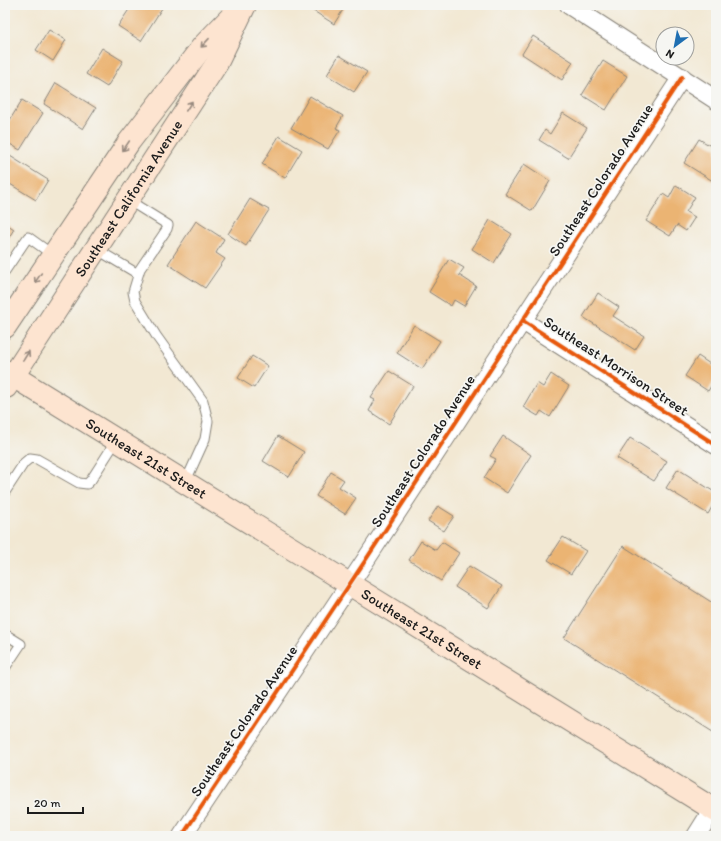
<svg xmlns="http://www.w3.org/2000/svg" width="721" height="841" viewBox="0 0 721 841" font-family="Itim,sans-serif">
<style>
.building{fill:#ebb473}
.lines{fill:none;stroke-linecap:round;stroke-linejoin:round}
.service-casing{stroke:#878278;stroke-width:11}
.minor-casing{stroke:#878278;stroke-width:20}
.secondary-casing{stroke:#878278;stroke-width:24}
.service{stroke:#fff;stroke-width:9}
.minor{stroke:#fff;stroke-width:18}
.secondary{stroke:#fde4d0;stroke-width:22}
.cycleway-casing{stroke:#f6f6f2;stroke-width:6}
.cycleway{stroke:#e8590c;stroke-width:4}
.oneway{stroke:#988a7f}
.labels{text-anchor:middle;stroke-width:3.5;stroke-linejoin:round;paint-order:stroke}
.street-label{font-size:15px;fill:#1c1c1c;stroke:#f6f6f2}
</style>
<rect width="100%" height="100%" fill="#f6f6f2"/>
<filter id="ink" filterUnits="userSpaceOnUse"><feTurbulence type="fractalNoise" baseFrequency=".025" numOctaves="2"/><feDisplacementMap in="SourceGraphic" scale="8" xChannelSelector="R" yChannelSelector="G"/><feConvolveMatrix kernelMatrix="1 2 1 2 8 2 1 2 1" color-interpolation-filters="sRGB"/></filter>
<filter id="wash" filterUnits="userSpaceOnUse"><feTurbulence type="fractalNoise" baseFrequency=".012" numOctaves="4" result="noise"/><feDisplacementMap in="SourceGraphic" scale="16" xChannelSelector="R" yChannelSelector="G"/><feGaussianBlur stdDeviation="0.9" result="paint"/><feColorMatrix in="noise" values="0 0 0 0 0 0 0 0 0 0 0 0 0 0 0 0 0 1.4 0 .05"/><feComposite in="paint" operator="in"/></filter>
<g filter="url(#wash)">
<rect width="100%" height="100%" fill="#f2e8d3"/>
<g id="blocks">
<g class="building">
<path d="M132,5H164L141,41L118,26Z"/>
<path d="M304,5H346L334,24Z"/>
<path d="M49,30L66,40L53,61L36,50Z"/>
<path d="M533,36L573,62L562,80L522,54Z"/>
<path d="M102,48L123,61L107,87L86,74Z"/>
<path d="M339,55L367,72L354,92L327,75Z"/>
<path d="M603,61L627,76L606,110L582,95Z"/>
<path d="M56,83L96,108L83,129L44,104Z"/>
<path d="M310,96L343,116L336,128L340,130L328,149L291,128Z"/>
<path d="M22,100L43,113L20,150L5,141V128Z"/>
<path d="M563,113L587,128L568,158L539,140L545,130L550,134Z"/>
<path d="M279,136L302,150L285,178L262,164Z"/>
<path d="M699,139L716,149V183L684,163Z"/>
<path d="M10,156L48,180L36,200L5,181V164Z"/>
<path d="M524,164L550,181L532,211L505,194Z"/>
<path d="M676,185L695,197L686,212L695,217L686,231L677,225L670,236L646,221L663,194L669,198Z"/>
<path d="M250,199L269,210L246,246L228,234Z"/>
<path d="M490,220L512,234L494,263L472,249Z"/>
<path d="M196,221L224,239L216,253L225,259L205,288L168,264Z"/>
<path d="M5,223L14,229L5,244Z"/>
<path d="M449,259L464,268L459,275L476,286L464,306L454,300L451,306L429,292Z"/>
<path d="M598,293L619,307L613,316L644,336L635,350L583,317Z"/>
<path d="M414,325L440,341L422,369L397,353Z"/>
<path d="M252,356L268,366L254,388L238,378Z"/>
<path d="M698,356L716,368V378L708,391L685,376Z"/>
<path d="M389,371L413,386L389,424L369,411L375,400L371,398Z"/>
<path d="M551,374L569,386L550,417L541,411L538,416L523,407L537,383L543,387Z"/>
<path d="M278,436L304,452L289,477L263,461Z"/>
<path d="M503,436L531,455L507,493L484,478L496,459L490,456Z"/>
<path d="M630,438L667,461L654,481L617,458Z"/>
<path d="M678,469L716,493V500L708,514L666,488Z"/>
<path d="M331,472L344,480L339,487L356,498L345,514L316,496Z"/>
<path d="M438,506L454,516L444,531L428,521Z"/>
<path d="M563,537L586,551L571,574L548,560Z"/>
<path d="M421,541L436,550L442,542L459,553L441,581L409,560Z"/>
<path d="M623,546L716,605V734L564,638Z"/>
<path d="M469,566L502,586L488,608L455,587Z"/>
</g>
</g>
</g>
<g filter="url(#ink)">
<use href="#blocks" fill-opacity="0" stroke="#878278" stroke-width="1"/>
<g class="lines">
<defs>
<g id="service">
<path d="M128,200L168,225L167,229L140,269L133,292L135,301L157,337L203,401L208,421L205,439L185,483"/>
<path d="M96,249L138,274"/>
<path d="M5,271L28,237L53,255"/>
<path d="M5,492L24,463L30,458L37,459L79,483L87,484L91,480L116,441"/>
<path d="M5,634L21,644L5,668"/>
</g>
<g id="minor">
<path d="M569,5L716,100"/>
<path d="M523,321L716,445"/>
<path d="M182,836L365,561L682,77"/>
<path d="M696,836L713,809"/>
</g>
<g id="secondary">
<path d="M5,327L129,142L203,46L236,12"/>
<path id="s1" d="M5,371L716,811"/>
<path id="s2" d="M6,387L217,63L245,5"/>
</g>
</defs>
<use href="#service" class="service-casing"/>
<use href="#minor" class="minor-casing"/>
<use href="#secondary" class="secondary-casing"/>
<use href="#service" class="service"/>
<use href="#minor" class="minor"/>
<use href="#secondary" class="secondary"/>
<defs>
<g id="cycleway">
<path d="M523,321L716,445"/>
<path d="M182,836L365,561L682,77"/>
</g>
</defs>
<use href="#cycleway" class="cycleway-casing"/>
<use href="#cycleway" class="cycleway"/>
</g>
<defs><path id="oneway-shaft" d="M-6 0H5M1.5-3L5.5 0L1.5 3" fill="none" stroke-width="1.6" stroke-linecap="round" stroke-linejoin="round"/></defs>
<g class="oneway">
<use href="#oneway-shaft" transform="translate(205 43) rotate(133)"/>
<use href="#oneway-shaft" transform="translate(189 106) rotate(-57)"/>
<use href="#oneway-shaft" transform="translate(126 146) rotate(124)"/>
<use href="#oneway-shaft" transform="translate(38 278) rotate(124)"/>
<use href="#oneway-shaft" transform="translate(26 356) rotate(-58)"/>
</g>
</g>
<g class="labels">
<g class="street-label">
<text transform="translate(601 180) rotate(-57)" y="5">Southeast Colorado Avenue</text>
<text dy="5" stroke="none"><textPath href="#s2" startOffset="225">Southeast California Avenue</textPath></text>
<text transform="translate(616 366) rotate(33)" y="5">Southeast Morrison Street</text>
<text transform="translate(423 451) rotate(-57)" y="5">Southeast Colorado Avenue</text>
<text dy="5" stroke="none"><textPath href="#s1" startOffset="166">Southeast 21st Street</textPath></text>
<text dy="5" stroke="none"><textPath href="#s1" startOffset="490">Southeast 21st Street</textPath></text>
<text transform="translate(244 721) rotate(-56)" y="5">Southeast Colorado Avenue</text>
</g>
</g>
<rect width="721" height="841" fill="none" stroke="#f6f6f2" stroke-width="20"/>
<g transform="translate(675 46) rotate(212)"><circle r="19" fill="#f6f6f2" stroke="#9f9f9c"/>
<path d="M0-3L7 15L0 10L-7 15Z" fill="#1f6fb2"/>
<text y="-6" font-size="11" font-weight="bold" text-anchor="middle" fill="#1c1c1c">N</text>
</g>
<path d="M28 807v6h55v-6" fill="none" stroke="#1c1c1c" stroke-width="2"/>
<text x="34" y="807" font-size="12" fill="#1c1c1c" stroke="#f6f6f2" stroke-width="3" paint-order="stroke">20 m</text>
</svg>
